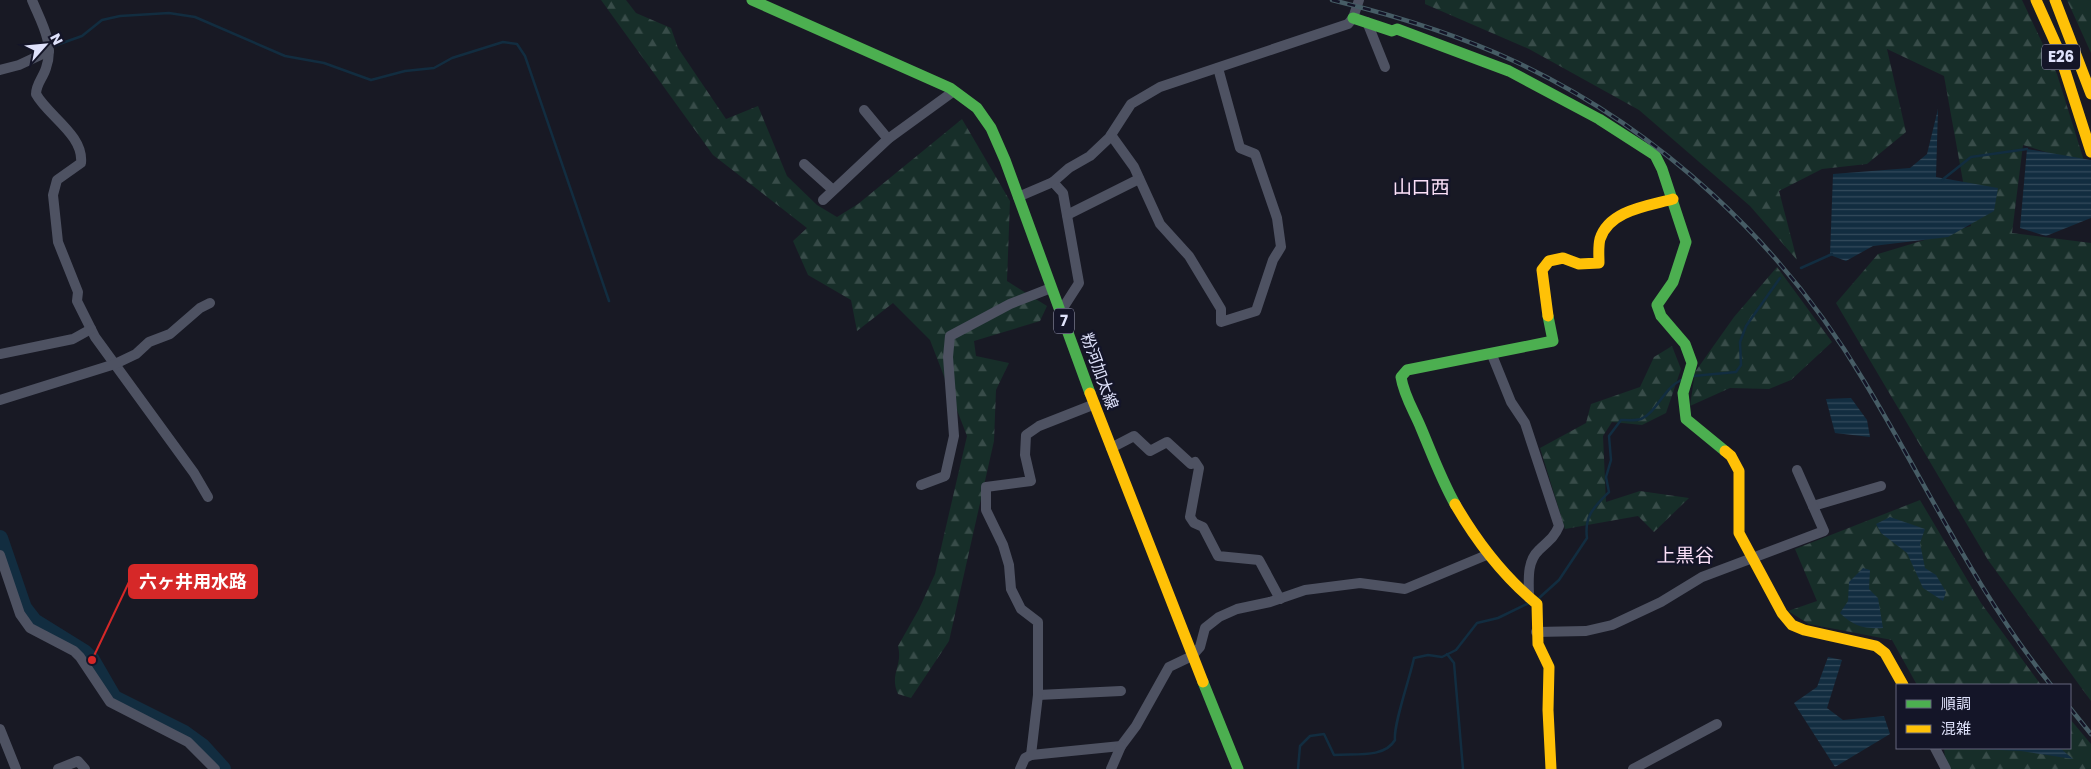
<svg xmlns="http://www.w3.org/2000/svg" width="2091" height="769" viewBox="0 0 2091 769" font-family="Poppins,'Noto Sans JP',sans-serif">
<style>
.forest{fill:url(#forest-firs)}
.water{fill:url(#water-rules)}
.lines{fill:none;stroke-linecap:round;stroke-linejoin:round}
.stream{stroke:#122d40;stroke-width:2.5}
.river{stroke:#122d40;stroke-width:16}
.street{stroke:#4e5262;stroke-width:10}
.fast{stroke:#4caf50;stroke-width:11}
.slow{stroke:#ffc107;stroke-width:11}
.rail-casing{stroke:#465c65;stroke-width:4.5}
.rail{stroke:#141528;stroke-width:2.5;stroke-dasharray:8;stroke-linecap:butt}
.labels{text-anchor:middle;stroke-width:5;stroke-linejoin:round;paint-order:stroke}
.shield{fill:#141528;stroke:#a2a4bc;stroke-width:1}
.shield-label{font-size:15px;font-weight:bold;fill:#dfe2fb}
.street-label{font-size:16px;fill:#dfe2fb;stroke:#141528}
.quarter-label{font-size:19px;fill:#fbe0f8;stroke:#141528}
.leader{fill:none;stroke:#d62828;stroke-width:2}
.callout-dot{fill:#d62828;stroke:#141528;stroke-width:2}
.callout{fill:#d62828;stroke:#d62828;stroke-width:2}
.callout-label{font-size:18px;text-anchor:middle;font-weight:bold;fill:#fff}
</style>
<defs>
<pattern id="forest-firs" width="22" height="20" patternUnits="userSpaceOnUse" patternTransform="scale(1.25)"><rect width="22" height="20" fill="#172e29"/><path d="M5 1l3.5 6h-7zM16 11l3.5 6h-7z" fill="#384c49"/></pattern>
<pattern id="water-rules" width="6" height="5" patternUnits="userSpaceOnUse" patternTransform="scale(1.25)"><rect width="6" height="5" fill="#122d40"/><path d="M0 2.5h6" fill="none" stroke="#344b5c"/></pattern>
</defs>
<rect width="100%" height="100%" fill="#181924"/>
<g class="forest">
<path d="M601,0H626L636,13L671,28L678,48L726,119L758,106L787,176L817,205L837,217L858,204L962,119L1010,201L1007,281L1047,306L1040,321L974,341L976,356L1009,363L996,390L994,441L949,641L911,698L898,694C889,674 903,667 898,646L919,609L935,574L967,436L930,340L893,303L857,331L851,300L808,275L793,241L807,228L713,155Z"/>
<path d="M1425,0H2022L2057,74L2085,164L2023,145L2012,233L2091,243V701L1988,560L1836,303L1878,254L1971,226L1944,76L1887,49L1906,132L1867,164L1822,169L1779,191L1797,260L1750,206L1639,110L1529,49L1425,4Z"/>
<path d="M2067,0H2091V53Z"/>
<path d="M1777,267L1832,342L1791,380L1769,389L1730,388L1690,406L1695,372L1734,317Z"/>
<path d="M1672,346L1681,369L1666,413L1642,425L1612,422L1603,436L1606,502L1640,491L1689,498L1654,532L1638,516L1565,529L1540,448L1586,423L1591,404L1640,387L1654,357Z"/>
<path d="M1920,500L1981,603L2041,685H1917L1892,640L1809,624L1788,611L1817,601L1795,549Z"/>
<path d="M2070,719L2091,744V769H1946L1944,748H2070Z"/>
</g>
<g class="water">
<path d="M1938,109L1936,177L1998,188L1994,211L1948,237L1873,246L1846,261L1830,255L1833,174L1910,168L1927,154Z"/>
<path d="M2027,149L2091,160V218L2046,236L2020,228Z"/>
<path d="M1851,398L1867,420L1870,437L1835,433L1826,399Z"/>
<path d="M1890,517L1925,529L1920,543L1925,568L1936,575L1946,592L1943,601L1923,588L1907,553L1881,533L1876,524Z"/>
<path d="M1863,568L1870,570L1869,589L1878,598L1883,628C1864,629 1853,626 1840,613L1848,601L1849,582Z"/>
<path d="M1828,657L1842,660L1827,708L1843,720L1884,716L1890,734L1835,767L1794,703L1817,687Z"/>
<path d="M1957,748H2060L2073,759L2021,751Z"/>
</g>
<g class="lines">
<g class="stream">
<path d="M51,47L82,36L102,20L120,16L169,13L195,17L285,56L324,63L371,80L405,71L434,68L452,58L503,42L517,44L525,56L609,301"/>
<path d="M1942,180L1971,157L2027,149"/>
<path d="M1801,268L1832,254"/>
<path d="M1693,376L1736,372L1741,365L1740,342L1746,326L1780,278"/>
<path d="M1539,598L1559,580L1587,538C1584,516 1594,507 1609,492L1606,477L1611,460L1609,436L1621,420C1626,420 1636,421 1641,419C1657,412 1663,389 1681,380"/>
<path d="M1447,654L1454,663L1463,769"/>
<path d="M1298,769L1300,746L1310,736L1324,734L1334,755C1353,753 1384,759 1395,740C1393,725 1410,678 1414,658L1428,655L1442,657L1456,650L1477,623L1498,618L1529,603"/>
</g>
<path class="river" d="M0,538L24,608L34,621L84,652L92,660L114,698L184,733L202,746L223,769"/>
<g class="street">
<path d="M32,0C41,22 55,44 46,68C43,78 36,84 36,94C48,116 84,135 81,163L57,180L53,195L58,242L78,292L77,301L95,337L194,473L208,497"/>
<path d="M1367,22L1385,67"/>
<path d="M0,70L19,65L49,51"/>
<path d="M864,110L888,139"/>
<path d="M1111,135L1134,167L1160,224L1189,256L1221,309V322L1256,311L1273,260L1281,247L1277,218L1255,154L1240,148L1218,68"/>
<path d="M804,164L833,190"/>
<path d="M1053,182L1063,193L1079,283L1061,311"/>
<path d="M1018,197L1053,182L1069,168L1090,156L1109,138L1131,104L1160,87L1348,24L1353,18L1359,0"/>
<path d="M823,200L888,139L954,91"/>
<path d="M1067,215L1139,179"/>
<path d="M0,354L73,339L91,329"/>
<path d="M1492,355L1511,402L1525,423L1559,526C1554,538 1548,541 1539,550C1526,562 1529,582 1529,598"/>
<path d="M0,400L115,364L136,354L149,342L170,334L200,308L210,303"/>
<path d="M1111,448L1134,436L1150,451L1167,442L1191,464L1195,462L1199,468L1190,517L1194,523L1203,527L1218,556L1259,560L1280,599"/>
<path d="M921,485L945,476L954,436L948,357L950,336L1010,304L1051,288"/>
<path d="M1813,506L1881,486"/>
<path d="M0,555L20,614L30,628L74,651L80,657L110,702L188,742L215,769"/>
<path d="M1536,632L1586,631L1612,625L1661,602L1702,577L1824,531L1797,470"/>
<path d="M1038,695L1121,691"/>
<path d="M0,729L16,769"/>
<path d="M1935,748L1946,769"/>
<path d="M1031,755L1038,695V622L1021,609L1011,589L1009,565L1003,545L986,510V487L1031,481L1025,455L1026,435L1039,426L1095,404"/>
<path d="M58,769L78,761L85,769"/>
<path d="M1020,769L1025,758L1031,755L1121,746L1136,726L1169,667L1192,656L1200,647L1205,628L1219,617L1237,609L1270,602L1305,590L1360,583L1405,589L1489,554"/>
<path d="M1111,769L1121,746"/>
<path d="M1633,769L1717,724"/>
</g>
<g class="fast">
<path d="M752,0L950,88L977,108L991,128L1005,160L1090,393"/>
<path d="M1353,18L1392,31L1397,29L1509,71L1599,119L1655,155L1662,169L1686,242L1673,282L1657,305L1661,316L1685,344L1692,363L1683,393L1686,419L1725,451"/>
<path d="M1455,504C1441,479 1432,454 1421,428C1414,411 1404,396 1401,377L1407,370L1553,341L1548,316"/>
<path d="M1203,682L1238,769"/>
</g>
<g class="slow">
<path d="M2036,0L2058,49L2091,152"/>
<path d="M2055,0L2091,94"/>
<path d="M1548,316L1542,270L1549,261L1563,258L1579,264L1599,263C1599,255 1598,247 1600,239C1609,210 1648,206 1673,199"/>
<path d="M1090,393L1203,682"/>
<path d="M1725,451L1731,456L1739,471V533L1782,613L1792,625L1804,630L1876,646L1885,653L1903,685"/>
<path d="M1455,504C1477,542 1503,576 1537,604L1538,644L1549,667L1548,710L1551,769"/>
</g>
<defs>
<g id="rail">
<path d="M1332,0C1393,15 1456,34 1514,61C1660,129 1782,243 1864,381C1926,483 1976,592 2051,685"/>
<path d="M2070,708L2091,734"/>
</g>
</defs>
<use href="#rail" class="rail-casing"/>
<use href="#rail" class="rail"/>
</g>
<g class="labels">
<g class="shield">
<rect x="2042" y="44.5" width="38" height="25" rx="4"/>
<rect x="1054" y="308.5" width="20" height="25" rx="4"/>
</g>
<g class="shield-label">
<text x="2061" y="62">E26</text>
<text x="1064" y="326">7</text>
</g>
<g class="street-label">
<text transform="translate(1100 371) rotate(70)" y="6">粉河加太線</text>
</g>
<g class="quarter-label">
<text x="1421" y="194">山口西</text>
<text x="1685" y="562">上黒谷</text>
</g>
</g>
<path class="leader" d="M92 660L129 582"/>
<circle class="callout-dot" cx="92" cy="660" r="5"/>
<rect class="callout" x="129" y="565" width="128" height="33" rx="5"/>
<g class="callout-label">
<text x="193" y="588">六ヶ井用水路</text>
</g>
<rect x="1896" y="684" width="175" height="65" fill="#141528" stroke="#65677c"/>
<rect x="1906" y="700" width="25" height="8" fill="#4caf50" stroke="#65677c"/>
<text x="1941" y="709" font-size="15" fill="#dfe2fb">順調</text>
<rect x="1906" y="725" width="25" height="8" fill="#ffc107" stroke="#65677c"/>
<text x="1941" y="734" font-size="15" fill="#dfe2fb">混雑</text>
<g transform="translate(45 45) rotate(63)" stroke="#141528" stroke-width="4" paint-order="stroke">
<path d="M0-4L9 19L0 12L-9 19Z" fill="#dfe2fb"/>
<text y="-8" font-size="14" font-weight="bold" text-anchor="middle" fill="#dfe2fb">N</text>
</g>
</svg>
